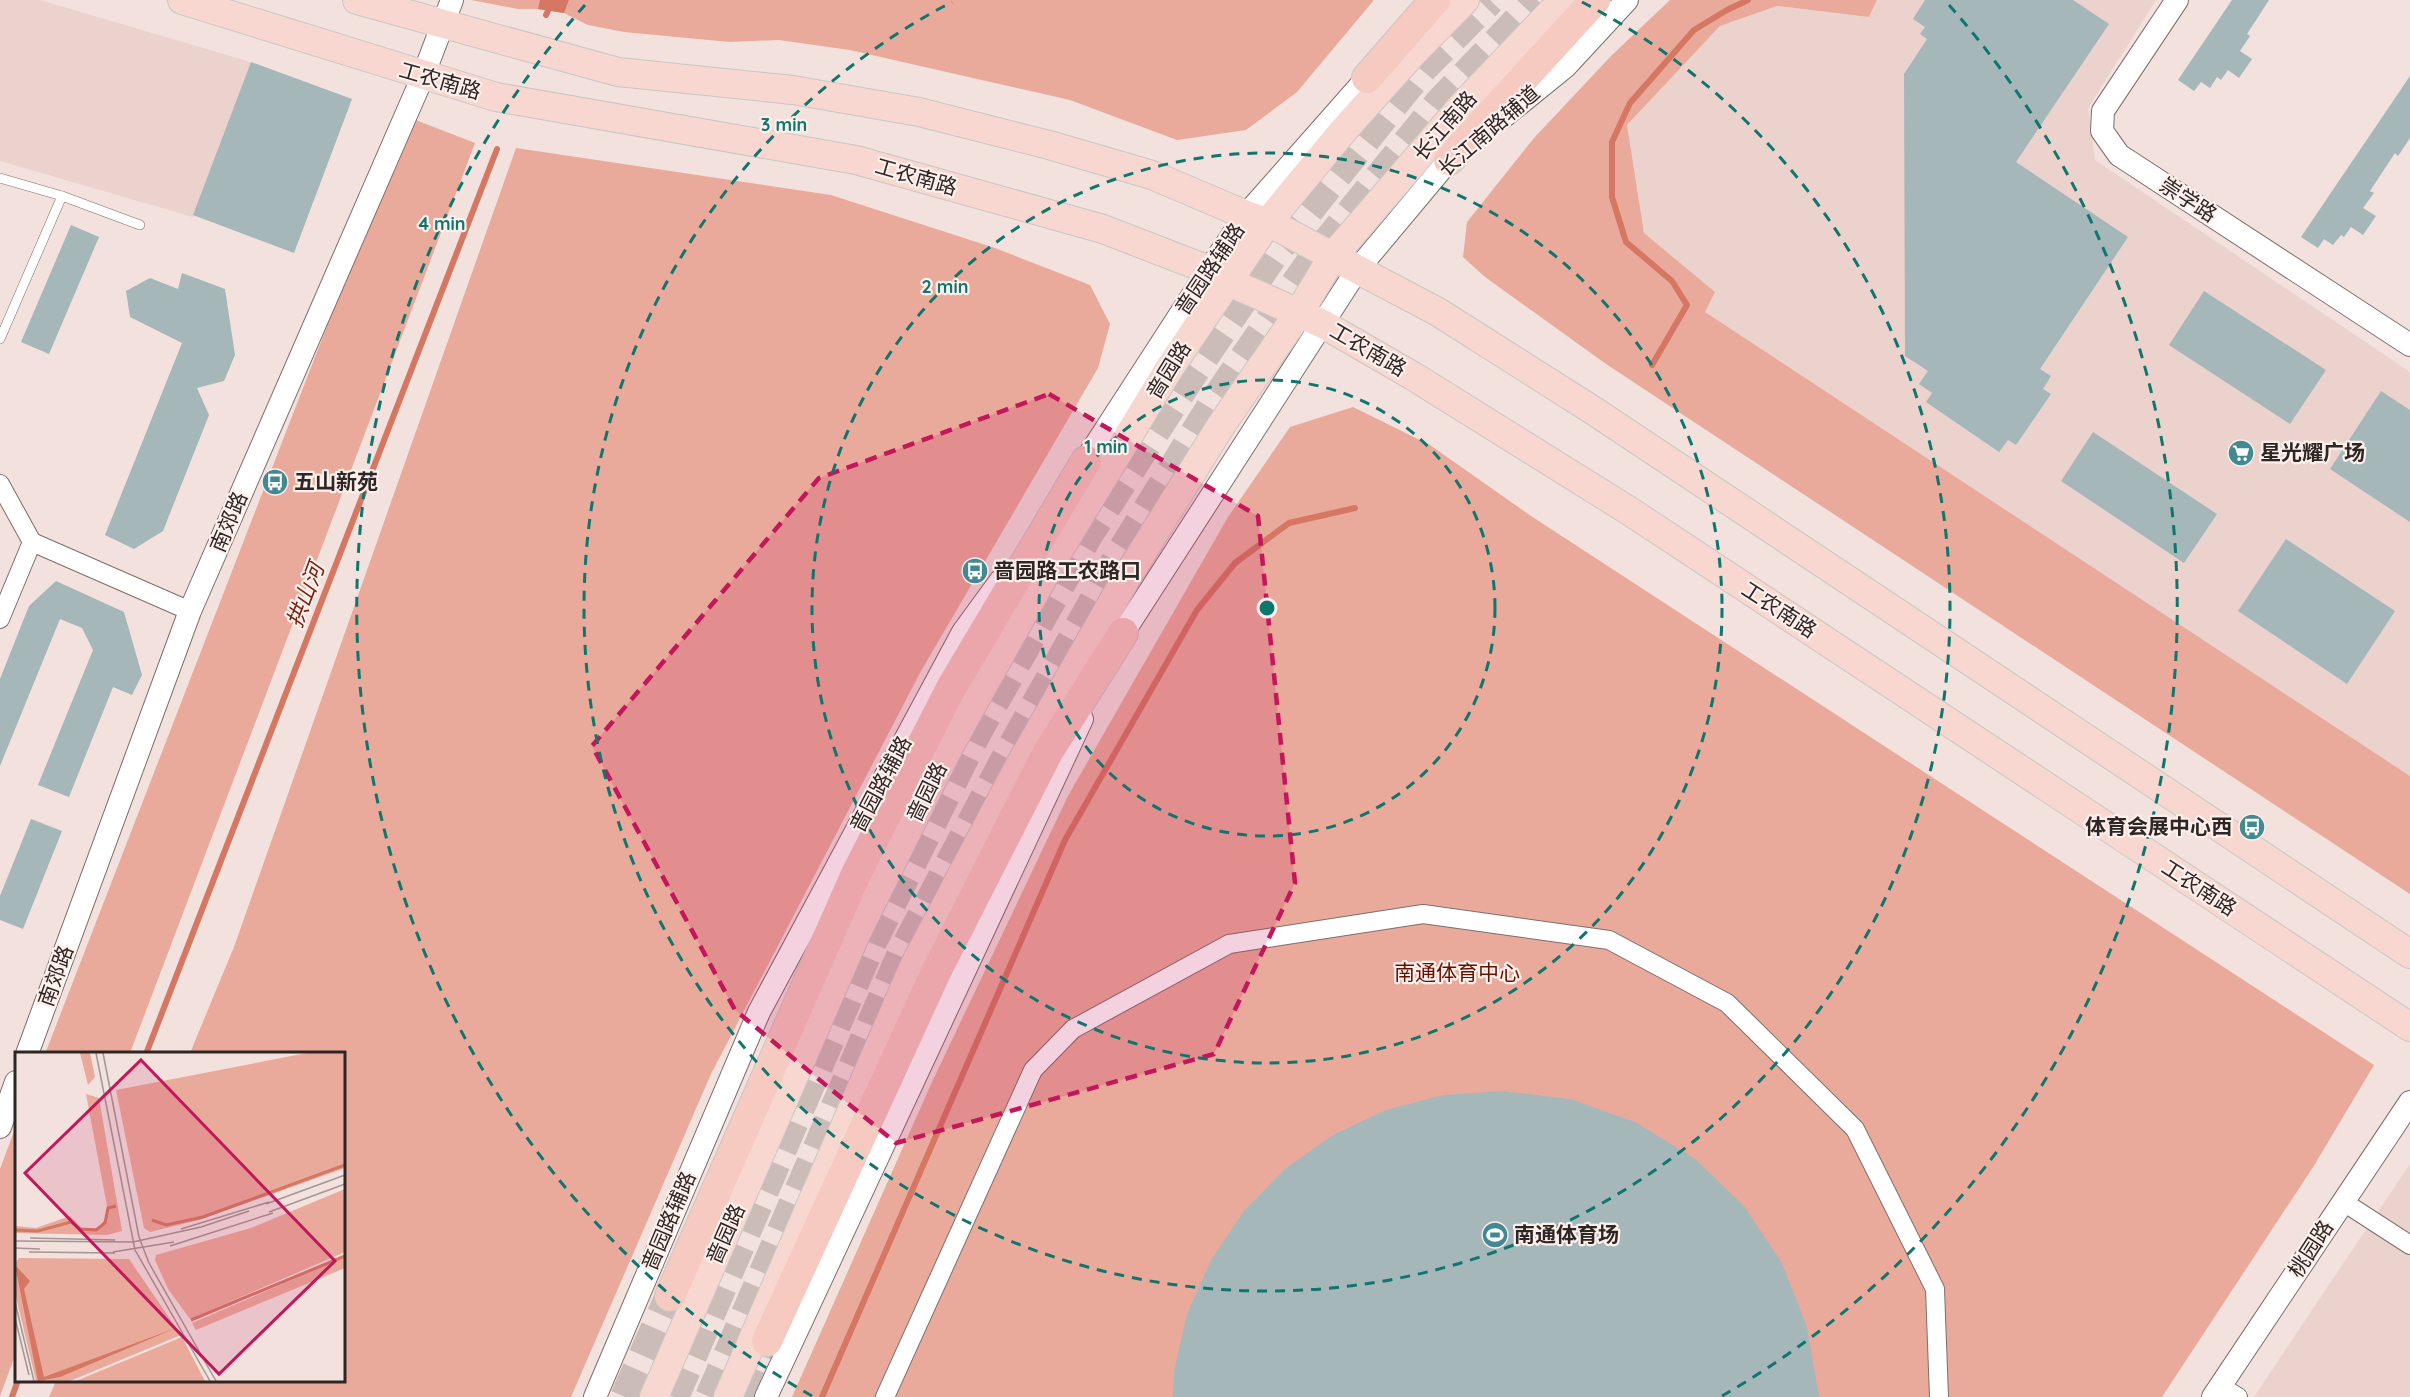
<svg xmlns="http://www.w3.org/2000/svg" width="2410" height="1397" viewBox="0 0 2410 1397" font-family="Quicksand,'Noto Sans SC',sans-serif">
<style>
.built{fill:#ecd2cd}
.green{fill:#eaaa9b}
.water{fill:#d57763}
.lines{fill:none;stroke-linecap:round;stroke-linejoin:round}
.stream{stroke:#d57763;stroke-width:6}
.building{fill:#a5b7b9}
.trunk-tunnel{stroke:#cbbcb8;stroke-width:30;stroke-dasharray:30 15;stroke-linecap:butt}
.service-casing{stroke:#7e6e6b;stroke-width:10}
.minor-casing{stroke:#7e6e6b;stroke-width:20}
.tertiary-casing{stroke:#7e6e6b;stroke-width:24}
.primary-casing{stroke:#c8c7c6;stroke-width:30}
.trunk-casing{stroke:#c8c7c6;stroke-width:32}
.service{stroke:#fff;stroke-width:9}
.minor{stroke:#fff;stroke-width:18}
.tertiary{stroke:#fff;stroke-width:22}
.primary{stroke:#f8d7d0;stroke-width:28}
.trunk{stroke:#f6cac0;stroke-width:30}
.marked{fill:#c2185b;fill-opacity:0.2;stroke:#c2185b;stroke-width:4.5;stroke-dasharray:12 8;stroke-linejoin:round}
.ring{fill:none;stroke:#0f766e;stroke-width:3;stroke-dasharray:10 8}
.labels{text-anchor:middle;stroke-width:4.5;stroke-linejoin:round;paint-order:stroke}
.street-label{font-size:21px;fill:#2d2625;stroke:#fdefeb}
.poi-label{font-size:21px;font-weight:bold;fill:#2d2625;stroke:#fdefeb;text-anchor:start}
.park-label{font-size:21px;fill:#661000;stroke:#fdefeb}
.water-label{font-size:22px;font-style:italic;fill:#782211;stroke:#fdefeb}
.inset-river{fill:none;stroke:#d57763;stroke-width:3}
.inset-road{fill:none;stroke:#a39693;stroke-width:1.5}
.view{fill:#c2185b;fill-opacity:0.15;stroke:#c2185b;stroke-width:3}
.inset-edge{fill:none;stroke:#2d2625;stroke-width:3}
.centre{fill:#0f766e;stroke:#fdefeb;stroke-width:3}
.ring-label{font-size:18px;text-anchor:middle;font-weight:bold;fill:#0f766e;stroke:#fdefeb;stroke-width:4.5;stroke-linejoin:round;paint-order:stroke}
</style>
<rect width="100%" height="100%" fill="#f2e1dd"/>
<g class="built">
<path d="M0,0H40L251,62L193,217L0,161Z"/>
<path d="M1877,0H2156L2088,108L2095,160L2410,372V776L1705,312L1715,292L1644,233L1627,125L1720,26L1777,6L1869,17Z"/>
<path d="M2410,1164V1397H2254L2320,1298Z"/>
</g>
<g class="green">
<path d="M471,0H1374L1297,92L1246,130L1177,140L1070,100L850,50L779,40L730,42L624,32L588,25L564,13L538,9H518Z"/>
<path d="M1670,0H1877L1869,17L1777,6L1720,26L1627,125L1644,233L1715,292L1705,312L2410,776V894L1606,364L1485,277L1463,257L1467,222L1534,138L1611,56Z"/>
<path d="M408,117L475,143L130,1053L45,1054Z"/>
<path d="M516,148L831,195L995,248L1090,285L1110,324L1098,368L921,671L711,1074L571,1397H49L56,1381L344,1380V1054L190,1053L234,947Z"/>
<path d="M1353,407L1430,445L1531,516L2374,1065L2315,1164L2162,1397H792L932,1082L1068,796L1228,517L1290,427Z"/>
<path d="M16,1126V1353L0,1396V1169Z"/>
</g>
<path class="water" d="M540,0H569L564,13L538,9Z"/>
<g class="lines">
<g class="stream">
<path d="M546,15L553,0"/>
<path d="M1652,365L1687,305L1672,281L1626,242L1612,197V142L1630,103L1694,30L1727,10L1748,0"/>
<path d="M146,1054L497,149"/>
<path d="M12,1397L18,1380"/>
<path d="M822,1397L1065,840L1197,610L1235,563L1289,523L1355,508"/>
</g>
</g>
<g class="building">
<path d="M1925,0H2073L2109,24L2016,162L2128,237L2040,369L2051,376L2043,389L2051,394L2016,445L2008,440L1999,452L1926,402L1932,393L1919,384L1928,371L1905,356L1904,74L1927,39L1920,34L1925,27L1913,19Z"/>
<path d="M2232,0H2269L2247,34L2250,36L2240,51L2252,59L2239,78L2228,70L2221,80L2217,77L2210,88L2201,82L2194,91L2178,80Z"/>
<path d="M251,62L352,99L294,253L193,215Z"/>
<path d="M2410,76V138L2398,156L2395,153L2370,191L2374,193L2363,208L2376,216L2363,235L2351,227L2344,237L2341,235L2333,245L2324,239L2318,248L2301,237Z"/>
<path d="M71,225L99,237L49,354L21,342Z"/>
<path d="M182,273L225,289L235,355L224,381L197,388L209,415L163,531L134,549L105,535L182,343L130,317L126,291L150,278L178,289Z"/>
<path d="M2204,291L2326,370L2290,424L2169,345Z"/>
<path d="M2381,391L2410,410V522L2330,469Z"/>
<path d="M2093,432L2217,514L2184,563L2061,481Z"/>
<path d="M2286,539L2395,611L2347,684L2238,611Z"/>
<path d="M56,581L124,612L142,675L132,695L113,687L69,797L38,785L93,650L82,628L60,619L0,766V679L29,606Z"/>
<path d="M31,819L62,831L23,929L0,920V896Z"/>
<path d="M1502,1091L1570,1099L1635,1122L1694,1158L1744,1206L1782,1263L1807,1327L1819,1397H1173L1174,1371L1187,1314L1211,1260L1244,1211L1285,1169L1333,1135L1386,1110L1443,1095Z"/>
</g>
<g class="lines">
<g class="trunk-tunnel">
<path d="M625,1397L670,1296"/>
<path d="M674,1397L872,942L976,734L1088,535L1189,379L1274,254L1422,69L1490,0"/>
<path d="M710,1397L901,956L1005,760L1119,556L1216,399L1310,263L1440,102L1537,0"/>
<path d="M744,1397L767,1341"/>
</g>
<defs>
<g id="service">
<path d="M0,178L62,196L140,225"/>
<path d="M0,339L62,196"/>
</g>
<g id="minor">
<path d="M0,484L32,542L190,611"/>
<path d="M0,619L32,542"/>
<path d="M2342,1201L2410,1245"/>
<path d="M2220,1386L2238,1397"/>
<path d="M885,1397L1033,1070L1073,1029L1229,944L1423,914L1609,940L1727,1003L1855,1129L1935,1289L1939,1397"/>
</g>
<g id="tertiary">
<path d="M2177,0L2103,111L2102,131L2119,155L2410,345"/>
<path d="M1502,118L1565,67L1627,0"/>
<path d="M1078,472L1209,270L1246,215L1367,78L1375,66"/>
<path d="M1117,646L1123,633L1357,270L1449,160L1462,150"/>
<path d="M27,1054L190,611L423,76L452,0"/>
<path d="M0,1127L16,1082"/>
<path d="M595,1397L759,1012L963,632L1001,580"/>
<path d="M766,1397L1082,719"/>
<path d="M2213,1397L2410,1102"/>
</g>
<g id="primary">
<path d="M182,0L496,97L856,160L1103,229L1209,270L1227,281L1323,324L1413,376L1631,512L2410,1027"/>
<path d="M357,0L618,72L793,90L919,112L1049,145L1152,175L1246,215L1268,222L1438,312L1594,411L2410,954"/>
<path d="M654,1397L857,932L949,747L1053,560L1169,369L1268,222L1343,131L1412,54L1465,0"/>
<path d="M728,1397L914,966L1017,770L1128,575L1222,424L1298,314L1333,256L1461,107L1563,0"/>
</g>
<g id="trunk">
<path d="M1367,78L1435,0"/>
<path d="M1449,160L1595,0"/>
<path d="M670,1296L856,874L951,688L1086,461"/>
<path d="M767,1341L936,972L1048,752L1123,633"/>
</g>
</defs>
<use href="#service" class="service-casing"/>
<use href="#minor" class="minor-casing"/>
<use href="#tertiary" class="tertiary-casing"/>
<use href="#primary" class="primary-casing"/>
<use href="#trunk" class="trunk-casing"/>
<use href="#service" class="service"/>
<use href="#minor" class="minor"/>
<use href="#tertiary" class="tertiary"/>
<use href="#primary" class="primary"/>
<use href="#trunk" class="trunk"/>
</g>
<path class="marked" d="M1049,394L1258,516L1295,883L1214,1054L896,1143L735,1010L592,746L819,478Z"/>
<g class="ring">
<circle cx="1267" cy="608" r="228"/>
<circle cx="1267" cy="608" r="455"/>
<path d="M1582 2A683 683 0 1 1 952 2"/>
<path d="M812 1396A910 910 0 0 1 585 5M1949 5A910 910 0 0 1 1722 1396"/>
</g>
<defs>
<symbol id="supermarket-disc" viewBox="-11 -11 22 22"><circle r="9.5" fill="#428991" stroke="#fdefeb"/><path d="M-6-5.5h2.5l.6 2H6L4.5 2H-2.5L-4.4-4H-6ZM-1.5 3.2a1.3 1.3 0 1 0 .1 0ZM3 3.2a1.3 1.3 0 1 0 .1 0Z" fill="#fff"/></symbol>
<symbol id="bus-disc" viewBox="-11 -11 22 22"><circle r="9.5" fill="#428991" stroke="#fdefeb"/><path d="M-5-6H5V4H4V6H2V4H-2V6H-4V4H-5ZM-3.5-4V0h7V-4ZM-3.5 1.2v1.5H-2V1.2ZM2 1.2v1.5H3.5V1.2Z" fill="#fff"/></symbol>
<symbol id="stadium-disc" viewBox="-11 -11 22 22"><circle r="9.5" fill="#428991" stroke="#fdefeb"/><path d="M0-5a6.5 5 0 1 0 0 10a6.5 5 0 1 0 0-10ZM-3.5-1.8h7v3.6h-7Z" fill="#fff"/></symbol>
</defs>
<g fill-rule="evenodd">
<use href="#supermarket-disc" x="2226" y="438" width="30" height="30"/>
<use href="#bus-disc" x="260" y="467" width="30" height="30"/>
<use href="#bus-disc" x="960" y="556" width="30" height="30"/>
<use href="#bus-disc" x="2237" y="812" width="30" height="30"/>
<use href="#stadium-disc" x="1480" y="1220" width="30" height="30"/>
</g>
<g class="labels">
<g class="street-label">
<text transform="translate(440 81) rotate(16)" y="7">工农南路</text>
<text transform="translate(1445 126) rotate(-49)" y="7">长江南路</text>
<text transform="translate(1489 131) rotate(-41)" y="7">长江南路辅道</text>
<text transform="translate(916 177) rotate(16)" y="7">工农南路</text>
<text transform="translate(2188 200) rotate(33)" y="7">崇学路</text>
<text transform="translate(1210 269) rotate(-56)" y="7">啬园路辅路</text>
<text transform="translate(1368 350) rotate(30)" y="7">工农南路</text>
<text transform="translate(1169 370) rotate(-58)" y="7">啬园路</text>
<text transform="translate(229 522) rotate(-67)" y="7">南郊路</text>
<text transform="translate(1779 610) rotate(33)" y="7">工农南路</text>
<text transform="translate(881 784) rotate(-62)" y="7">啬园路辅路</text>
<text transform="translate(927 792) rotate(-64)" y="7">啬园路</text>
<text transform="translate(2199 888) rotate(33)" y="7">工农南路</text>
<text transform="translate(56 976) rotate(-70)" y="7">南郊路</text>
<text transform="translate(669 1221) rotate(-67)" y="7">啬园路辅路</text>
<text transform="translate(726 1234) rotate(-66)" y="7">啬园路</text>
<text transform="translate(2311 1249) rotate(-57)" y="7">桃园路</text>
</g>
<g class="poi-label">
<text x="2260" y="460">星光耀广场</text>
<text x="294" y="489">五山新苑</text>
<text x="994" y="578">啬园路工农路口</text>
<text x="2232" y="834" text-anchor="end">体育会展中心西</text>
<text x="1514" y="1242">南通体育场</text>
</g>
<g class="park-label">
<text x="1457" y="980">南通体育中心</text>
</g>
<g class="water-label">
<text transform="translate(305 595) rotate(-69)" y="8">拱山河</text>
</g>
</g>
<g transform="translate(15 1052)">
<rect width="330" height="330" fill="#f2e1dd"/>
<path d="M65,1H75L80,25L73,33ZM292,1H330V116L184,168L135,180L129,176L101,38ZM71,42L84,46L107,179L92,183L0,181V174L21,176L55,164L67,176H83L91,166L92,154ZM330,137V200L175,267L153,237L140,208L141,203L236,176ZM330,205V216L181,278L177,271ZM4,206L114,207L166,283L55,329H21L0,241V211ZM167,285L190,329H61Z" fill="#eaaa9b"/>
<path d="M0,213L15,229L9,237L29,325L161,276L45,325L23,329Z" fill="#d57763"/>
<path class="inset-river" d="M137,168L151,173L188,165L330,113M0,178L23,179L56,170L65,177L81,178L90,171L93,156L101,154M176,268L330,204"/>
<path class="inset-road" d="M81,1L120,198L195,329M88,1L124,185L134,211L201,329M251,152L330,123M254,160L330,132M166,177L254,150M15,186L100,188M0,189L118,190L186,175L234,159M155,194L258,161M0,196L25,197M14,200L100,201M98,200L159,190M0,250L19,329M0,266L14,323"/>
<path class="view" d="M126,8L320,209L204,322L10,121Z"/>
<rect width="330" height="330" class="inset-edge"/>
</g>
<circle cx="1267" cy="608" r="9" class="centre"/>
<g class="ring-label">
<text x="784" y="131">3 min</text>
<text x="442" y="230">4 min</text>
<text x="945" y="293">2 min</text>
<text x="1106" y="453">1 min</text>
</g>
</svg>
